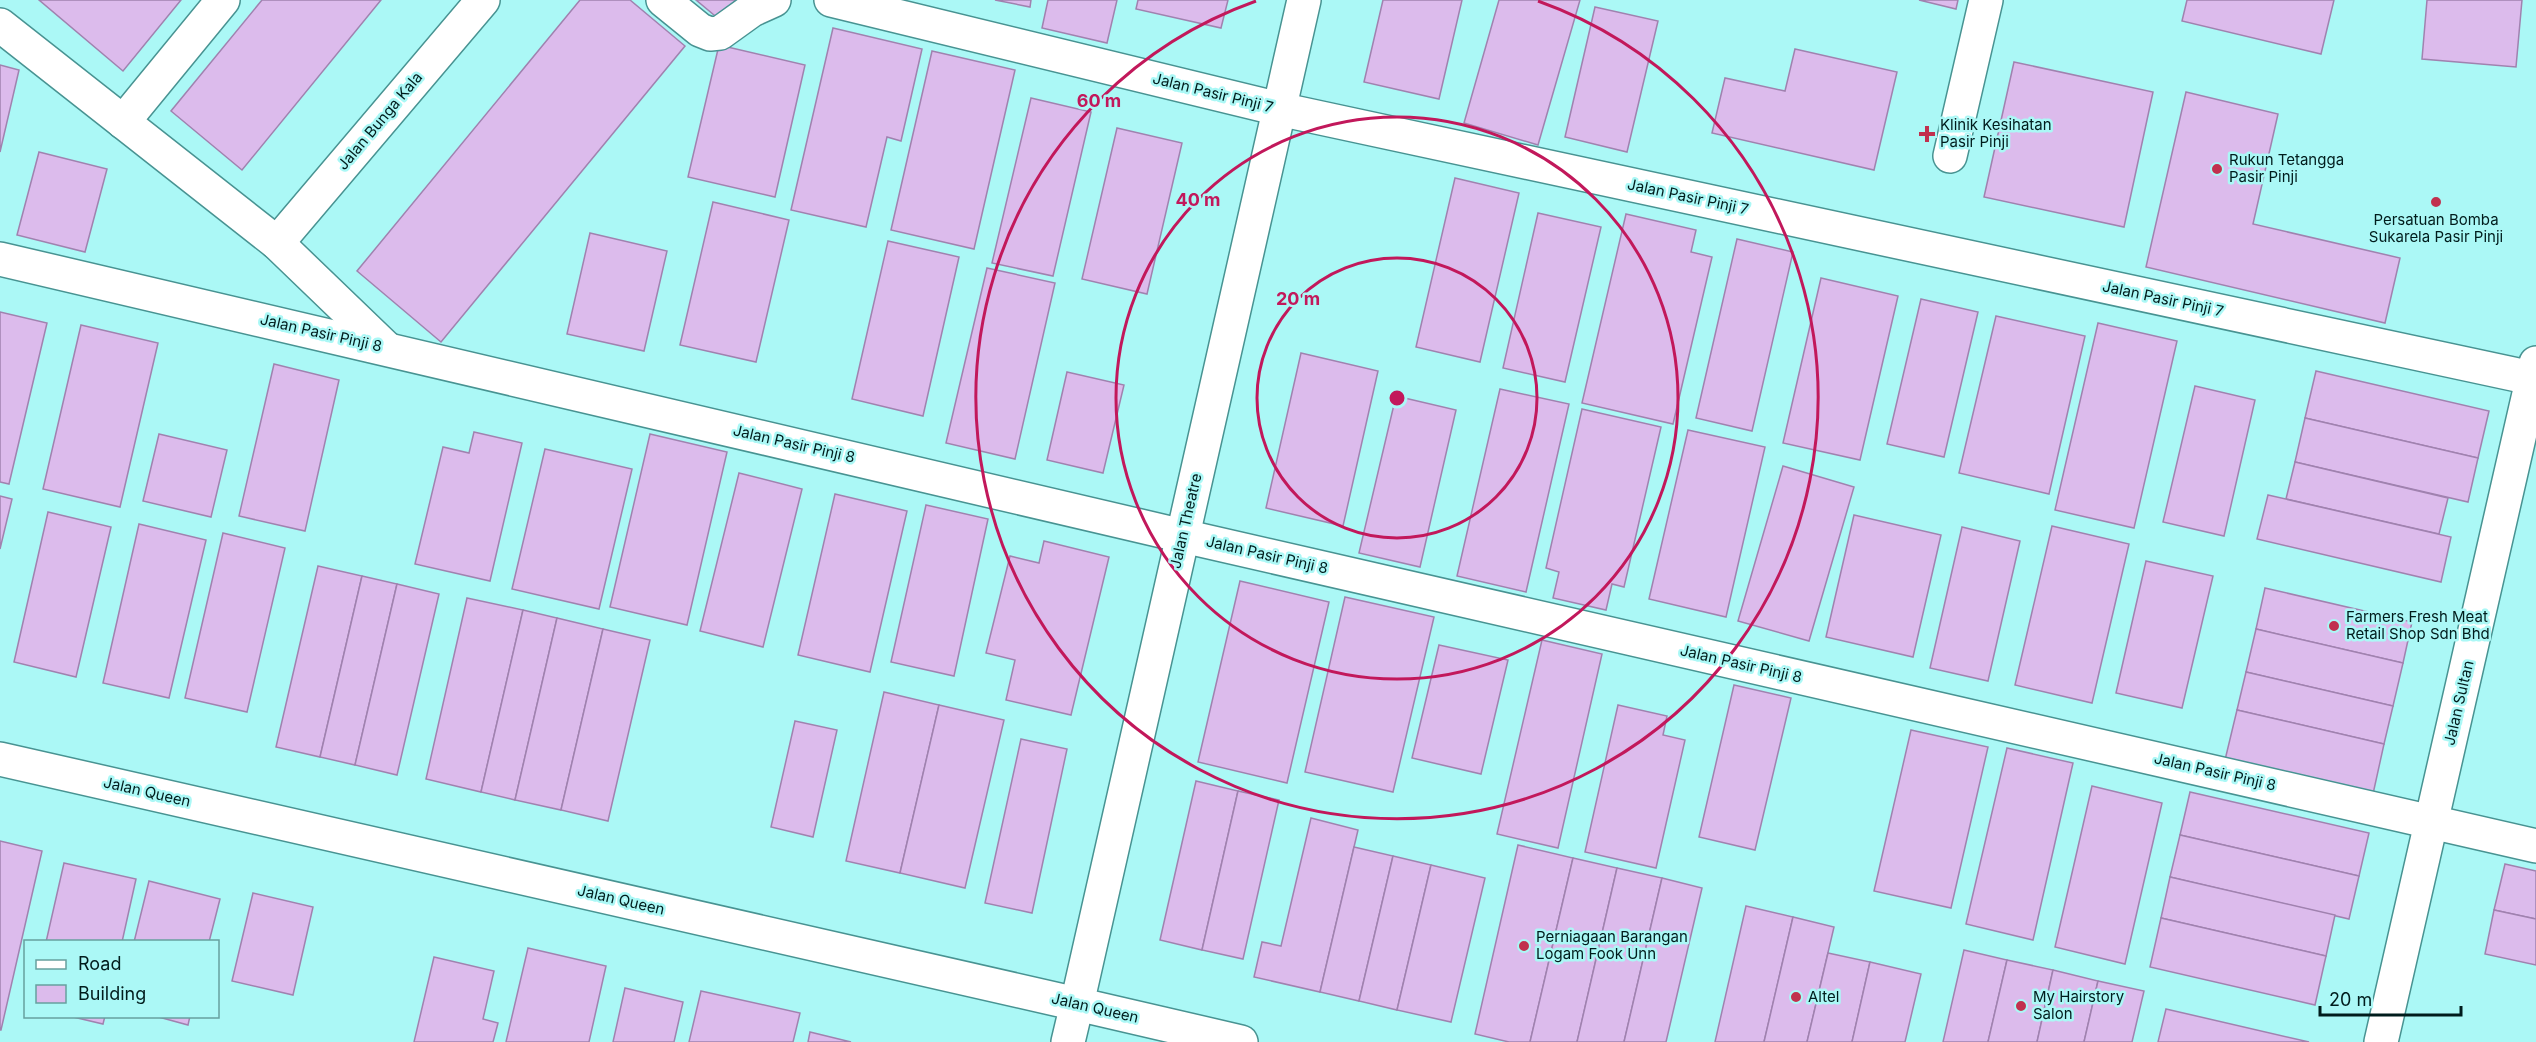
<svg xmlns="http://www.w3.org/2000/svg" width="2536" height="1042" viewBox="0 0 2536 1042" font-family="Inter,sans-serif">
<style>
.building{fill:#dcbbec;stroke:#a082af;stroke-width:1.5}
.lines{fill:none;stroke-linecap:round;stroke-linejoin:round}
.minor-casing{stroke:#489392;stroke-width:36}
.major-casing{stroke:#489392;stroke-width:36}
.minor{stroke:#fff;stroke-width:33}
.major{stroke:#fff;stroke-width:33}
.ring{fill:none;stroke:#c2185b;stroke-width:3}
.poi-dot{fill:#c1304e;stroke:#abf8f6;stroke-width:2}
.labels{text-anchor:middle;stroke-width:5;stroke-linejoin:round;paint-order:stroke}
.street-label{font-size:15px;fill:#001c1c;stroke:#abf8f6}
.poi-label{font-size:15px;fill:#001c1c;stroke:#abf8f6;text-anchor:start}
.centre{fill:#c2185b;stroke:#abf8f6;stroke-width:3}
.ring-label{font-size:18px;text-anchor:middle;font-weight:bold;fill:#c2185b;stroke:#abf8f6;stroke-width:5;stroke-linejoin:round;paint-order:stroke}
</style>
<rect width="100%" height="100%" fill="#abf8f6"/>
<g class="building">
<path d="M39,0H181L123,71Z"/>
<path d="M262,0H381L242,170L171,111Z"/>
<path d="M580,0H630L685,46L441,342L357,271Z"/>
<path d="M696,0H736L720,20Z"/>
<path d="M995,0H1031L1030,7Z"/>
<path d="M1048,0H1117L1107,43L1042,28Z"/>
<path d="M1138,0H1228L1221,28L1136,9Z"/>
<path d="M1383,0H1462L1439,99L1364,82Z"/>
<path d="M1499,0H1580L1538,145L1464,123Z"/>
<path d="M1919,0H1958L1956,9Z"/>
<path d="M2187,0H2334L2321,54L2182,21Z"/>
<path d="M2427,0H2522L2516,67L2422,59Z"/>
<path d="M1595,7L1658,21L1627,152L1565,137Z"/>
<path d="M833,28L922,49L901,141L887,137L866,227L791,210Z"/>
<path d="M719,45L805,65L775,197L688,177Z"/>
<path d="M1795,49L1897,72L1874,170L1712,133L1725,78L1785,91Z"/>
<path d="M932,51L1015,70L974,249L891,230Z"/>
<path d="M2014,62L2153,92L2124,227L1984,197Z"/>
<path d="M0,65L19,70L0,152Z"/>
<path d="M2186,92L2278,114L2253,224L2400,258L2385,323L2146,267Z"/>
<path d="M1031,98L1091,112L1053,276L992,263Z"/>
<path d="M1117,128L1182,143L1147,294L1082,279Z"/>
<path d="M39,152L107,169L85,252L17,235Z"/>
<path d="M1455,178L1519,193L1480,362L1416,347Z"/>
<path d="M713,202L789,220L756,362L680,345Z"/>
<path d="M1538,213L1601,227L1565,382L1503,368Z"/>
<path d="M1626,214L1696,230L1691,252L1712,257L1673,424L1582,403Z"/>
<path d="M590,233L667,251L644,351L567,334Z"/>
<path d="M1737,239L1793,252L1752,431L1696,418Z"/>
<path d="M888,241L959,257L923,416L852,399Z"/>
<path d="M987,268L1055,283L1015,459L946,443Z"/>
<path d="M1821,278L1898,296L1860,460L1783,443Z"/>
<path d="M1921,299L1978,312L1944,457L1887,444Z"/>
<path d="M0,312L47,323L9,484L0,482Z"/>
<path d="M1996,316L2085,336L2049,494L1959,473Z"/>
<path d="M2098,323L2177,341L2134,528L2055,510Z"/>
<path d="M81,325L158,343L120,507L43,489Z"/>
<path d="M1301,353L1378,371L1343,526L1266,508Z"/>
<path d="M274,364L339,380L305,531L239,516Z"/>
<path d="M2316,371L2489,411L2478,458L2305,418Z"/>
<path d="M1067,372L1124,385L1103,473L1047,460Z"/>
<path d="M2195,386L2255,400L2224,536L2163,522Z"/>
<path d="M1500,389L1569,404L1526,592L1457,576Z"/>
<path d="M1396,396L1456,410L1420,567L1359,553Z"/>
<path d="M1582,409L1661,427L1624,587L1612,584L1606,610L1553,598L1559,572L1546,568Z"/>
<path d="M2305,418L2478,458L2468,502L2295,462Z"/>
<path d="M1688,430L1765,447L1726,617L1649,599Z"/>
<path d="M474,432L522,443L490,581L415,564L443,447L469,453Z"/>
<path d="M159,434L227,450L211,517L143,501Z"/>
<path d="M650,434L727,452L687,625L610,607Z"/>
<path d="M545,449L632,469L599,609L512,589Z"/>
<path d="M2295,462L2448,498L2439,534L2286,499Z"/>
<path d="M1783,466L1854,487L1809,641L1738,621Z"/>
<path d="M739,473L802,489L763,647L700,631Z"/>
<path d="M835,494L907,511L870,672L798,655Z"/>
<path d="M2268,495L2451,537L2441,582L2257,539Z"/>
<path d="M0,496L12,499L0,549Z"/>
<path d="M926,505L988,519L954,676L891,662Z"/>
<path d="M48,512L111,527L76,677L14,662Z"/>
<path d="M1854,515L1941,535L1913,657L1826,637Z"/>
<path d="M139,524L206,540L169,698L103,683Z"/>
<path d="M2052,526L2129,544L2092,703L2015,685Z"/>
<path d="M1962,527L2020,541L1988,681L1930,668Z"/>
<path d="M223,533L285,548L247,712L185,698Z"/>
<path d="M1044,541L1109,557L1071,715L1006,700L1015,660L986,653L1010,556L1039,563Z"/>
<path d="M2146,561L2213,576L2182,708L2116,693Z"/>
<path d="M318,566L362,576L320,757L276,747Z"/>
<path d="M362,576L397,584L355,765L320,757Z"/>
<path d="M1240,581L1329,602L1287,783L1198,762Z"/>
<path d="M397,584L439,594L397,775L355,765Z"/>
<path d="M2265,588L2412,622L2403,663L2256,629Z"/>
<path d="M1345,597L1434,617L1393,792L1305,772Z"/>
<path d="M467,598L523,610L481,792L426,779Z"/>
<path d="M523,610L557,618L515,800L481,792Z"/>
<path d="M557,618L603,629L561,810L515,800Z"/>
<path d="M603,629L650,640L608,821L561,810Z"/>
<path d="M2256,629L2403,663L2393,706L2246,672Z"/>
<path d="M1542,640L1602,654L1558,848L1497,834Z"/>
<path d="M1439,645L1508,660L1481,774L1412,758Z"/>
<path d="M2246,672L2393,706L2384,744L2237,710Z"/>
<path d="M1734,685L1791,698L1755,850L1699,837Z"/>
<path d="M884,692L939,705L900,873L846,861Z"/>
<path d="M939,705L1004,720L965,888L900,873Z"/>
<path d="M1618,705L1667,716L1663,735L1685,740L1656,868L1585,852Z"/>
<path d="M2237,710L2384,744L2373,794L2225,760Z"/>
<path d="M795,721L837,730L813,837L771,827Z"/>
<path d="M1911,730L1988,747L1951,908L1874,891Z"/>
<path d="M1021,739L1067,749L1032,913L985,903Z"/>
<path d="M2007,748L2073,763L2033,940L1966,924Z"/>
<path d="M1196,781L1238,791L1202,950L1160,940Z"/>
<path d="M2092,786L2162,803L2125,964L2055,947Z"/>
<path d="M1238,791L1279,800L1243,959L1202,950Z"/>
<path d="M2190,792L2369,833L2359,876L2180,835Z"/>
<path d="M1311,818L1358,830L1320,992L1254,977L1262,942L1281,946Z"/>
<path d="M2180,835L2359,876L2349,919L2170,877Z"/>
<path d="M0,841L42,851L1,1030H0Z"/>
<path d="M1518,845L1573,858L1530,1042H1509L1475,1034Z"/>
<path d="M1354,847L1393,856L1359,1001L1320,992Z"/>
<path d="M1393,856L1431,865L1397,1010L1359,1001Z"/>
<path d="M1573,858L1617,868L1577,1042H1530Z"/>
<path d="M64,863L136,879L122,942H46Z"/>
<path d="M2505,864L2536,871V919L2494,910Z"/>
<path d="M1431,865L1485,878L1451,1022L1397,1010Z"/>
<path d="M1617,868L1662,878L1624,1042H1577Z"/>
<path d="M2170,877L2335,915L2326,956L2161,918Z"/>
<path d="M1662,878L1702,888L1666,1042H1624Z"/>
<path d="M149,881L220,899L209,942H134Z"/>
<path d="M253,893L313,907L293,995L232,981Z"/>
<path d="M1746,906L1793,917L1764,1042H1715Z"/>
<path d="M2494,910L2536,919V965L2485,954Z"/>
<path d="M1793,917L1834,927L1807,1042H1764Z"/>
<path d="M2161,918L2326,956L2315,1005L2150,967Z"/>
<path d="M528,948L606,966L589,1042H506Z"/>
<path d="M1964,950L2007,960L1988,1042H1943Z"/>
<path d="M1828,953L1870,962L1852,1042H1807Z"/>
<path d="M434,957L494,971L483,1019L498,1023L493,1042H414Z"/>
<path d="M2007,960L2053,970L2037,1042H1988Z"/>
<path d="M1870,962L1921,974L1905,1042H1852Z"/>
<path d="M2053,970L2098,981L2084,1042H2037Z"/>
<path d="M2098,981L2144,991L2132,1042H2084Z"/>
<path d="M625,988L683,1002L674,1042H613Z"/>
<path d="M701,991L800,1013L793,1042H689Z"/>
<path d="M2166,1009L2309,1042H2158Z"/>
<path d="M69,1016H105L103,1024Z"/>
<path d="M155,1016H190L188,1025Z"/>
<path d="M810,1032L851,1042H808Z"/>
</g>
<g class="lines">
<defs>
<g id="minor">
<path d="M663,0L700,30L710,34L720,33L752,10L774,0"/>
<path d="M831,0L1279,109L2536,379"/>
<path d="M0,25L277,243L385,347"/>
<path d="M123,122L223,0"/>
<path d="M1950,156L1986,0"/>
<path d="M277,243L483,0"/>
<path d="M0,259L1183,536L2536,846"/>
<path d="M0,759L1077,1004L1068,1042"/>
<path d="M2381,1042L2536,363"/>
</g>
<path id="major" d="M1241,1042L1077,1004L1304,0"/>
</defs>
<use href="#minor" class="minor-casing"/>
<use href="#major" class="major-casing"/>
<use href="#minor" class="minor"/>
<use href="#major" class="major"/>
</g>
<g class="ring">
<circle cx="1397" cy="398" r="140"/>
<circle cx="1397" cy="398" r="281"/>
<path d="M1538 1A421 421 0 1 1 1256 1"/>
</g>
<g class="poi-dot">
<path d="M1924 125h6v6h6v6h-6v6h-6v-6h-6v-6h6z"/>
<circle cx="2217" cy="169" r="6"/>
<circle cx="2436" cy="202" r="6"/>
<circle cx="2334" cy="626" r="6"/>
<circle cx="1524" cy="946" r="6"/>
<circle cx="1796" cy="997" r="6"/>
<circle cx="2021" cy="1006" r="6"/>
</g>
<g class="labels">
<g class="street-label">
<text transform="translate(1213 93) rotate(14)" y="5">Jalan Pasir Pinji 7</text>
<text transform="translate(380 121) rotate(-50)" y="5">Jalan Bunga Kala</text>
<text transform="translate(1688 197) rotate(12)" y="5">Jalan Pasir Pinji 7</text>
<text transform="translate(2163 299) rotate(12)" y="5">Jalan Pasir Pinji 7</text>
<text transform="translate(321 333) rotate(13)" y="5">Jalan Pasir Pinji 8</text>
<text transform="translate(794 444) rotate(13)" y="5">Jalan Pasir Pinji 8</text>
<text transform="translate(1186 521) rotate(-77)" y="5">Jalan Theatre</text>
<text transform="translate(1267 555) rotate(13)" y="5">Jalan Pasir Pinji 8</text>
<text transform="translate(1741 664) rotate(13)" y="5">Jalan Pasir Pinji 8</text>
<text transform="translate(2459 703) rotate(-77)" y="5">Jalan Sultan</text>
<text transform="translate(2215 772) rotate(13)" y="5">Jalan Pasir Pinji 8</text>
<text transform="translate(147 792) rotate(13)" y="5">Jalan Queen</text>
<text transform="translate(621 900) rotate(13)" y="5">Jalan Queen</text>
<text transform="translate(1095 1008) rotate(13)" y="5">Jalan Queen</text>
</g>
<g class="poi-label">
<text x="1940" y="130">Klinik Kesihatan<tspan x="1940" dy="17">Pasir Pinji</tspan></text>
<text x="2229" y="165">Rukun Tetangga<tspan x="2229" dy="17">Pasir Pinji</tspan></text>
<text x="2436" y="225" text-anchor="middle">Persatuan Bomba<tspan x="2436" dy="17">Sukarela Pasir Pinji</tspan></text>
<text x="2346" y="622">Farmers Fresh Meat<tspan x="2346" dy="17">Retail Shop Sdn Bhd</tspan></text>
<text x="1536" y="942">Perniagaan Barangan<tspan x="1536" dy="17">Logam Fook Unn</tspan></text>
<text x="1808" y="1002">Altel</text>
<text x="2033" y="1002">My Hairstory<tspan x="2033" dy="17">Salon</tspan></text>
</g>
</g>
<circle cx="1397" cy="398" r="9" class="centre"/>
<g class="ring-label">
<text x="1099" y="107">60 m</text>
<text x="1198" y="206">40 m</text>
<text x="1298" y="305">20 m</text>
</g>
<rect x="24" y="940" width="195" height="78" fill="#abf8f6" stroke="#67a09f" stroke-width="1.5"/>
<rect x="36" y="960" width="30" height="9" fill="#ffffff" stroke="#67a09f" stroke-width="1.5"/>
<text x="78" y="970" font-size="18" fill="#001c1c">Road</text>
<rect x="36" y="985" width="30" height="18" fill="#dcbbec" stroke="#67a09f" stroke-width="1.5"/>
<text x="78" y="1000" font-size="18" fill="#001c1c">Building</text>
<path d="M2320 1006v9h141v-9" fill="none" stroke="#001c1c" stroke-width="3"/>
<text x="2329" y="1006" font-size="18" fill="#001c1c" stroke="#abf8f6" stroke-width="4.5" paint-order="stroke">20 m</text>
</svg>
